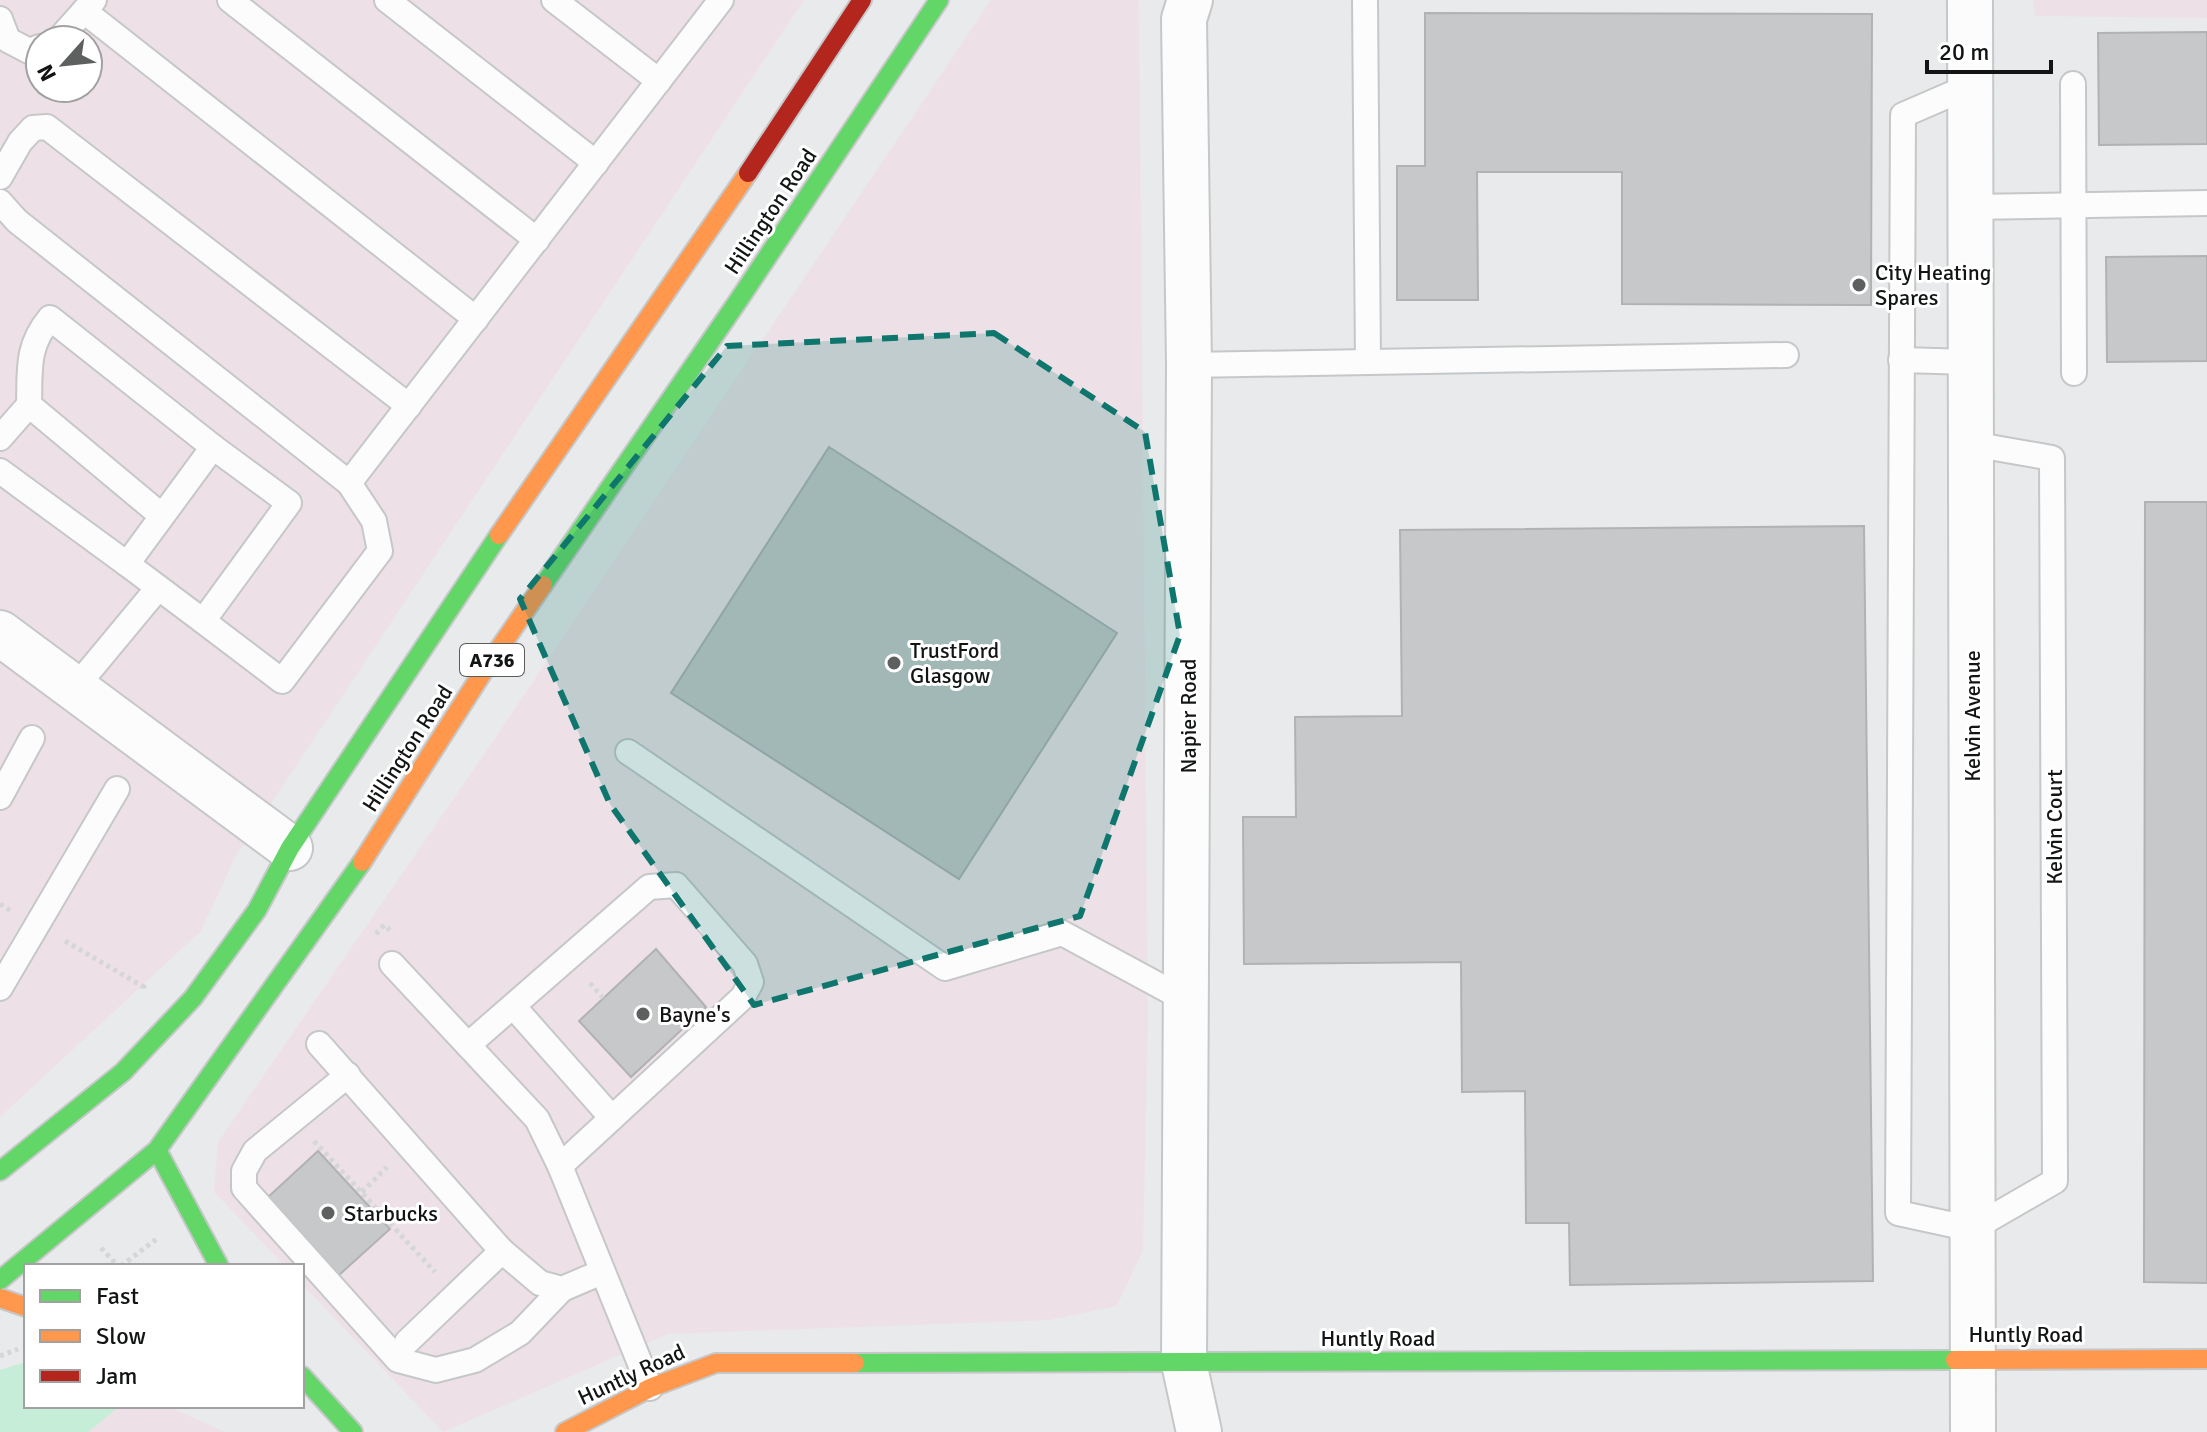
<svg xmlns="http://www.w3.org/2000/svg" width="2207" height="1432" viewBox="0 0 2207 1432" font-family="Signika,sans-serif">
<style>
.commercial{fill:#ede1e7;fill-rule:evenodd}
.green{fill:#c6edd7}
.building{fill:#c6c8c9;stroke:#b1b2b3;stroke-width:2}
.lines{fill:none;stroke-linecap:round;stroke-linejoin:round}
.lane-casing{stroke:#c5c7c8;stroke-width:28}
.street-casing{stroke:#c5c7c8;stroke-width:48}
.fast-casing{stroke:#c5c7c8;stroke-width:22}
.slow-casing{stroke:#c5c7c8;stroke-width:22}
.jam-casing{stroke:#c5c7c8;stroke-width:22}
.path{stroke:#d5d6d6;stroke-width:5;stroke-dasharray:4 4;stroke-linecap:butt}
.lane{stroke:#fcfcfc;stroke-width:24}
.street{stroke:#fcfcfc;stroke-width:44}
.fast{stroke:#63d668;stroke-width:18}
.slow{stroke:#ff974d;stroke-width:18}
.jam{stroke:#b3261e;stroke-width:18}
.marked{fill:#0f766e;fill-opacity:0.2;stroke:#0f766e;stroke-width:6;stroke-dasharray:16 10;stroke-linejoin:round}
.poi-dot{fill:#5e6060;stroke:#fff;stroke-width:3}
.labels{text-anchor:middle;stroke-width:6;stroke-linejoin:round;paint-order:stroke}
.shield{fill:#fff;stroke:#5a5b5b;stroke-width:2}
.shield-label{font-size:20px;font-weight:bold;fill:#131515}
.street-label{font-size:22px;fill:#131515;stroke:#fff}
.poi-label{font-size:22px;fill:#131515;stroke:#fff;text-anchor:start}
</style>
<rect width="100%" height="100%" fill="#e8eaec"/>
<g class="commercial">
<path d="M0,0H804L235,858L201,931L0,1117ZM40,40H88V88H40Z"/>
<path d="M991,0H1139L1148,1020L1143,1250L1117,1306L1050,1320L668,1334L443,1432L302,1284V1266H285L214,1192L218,1142L491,744Z"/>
<path d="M2033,0H2207V18L2035,16Z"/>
<path d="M120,1406H167L225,1432H88Z"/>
</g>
<path class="green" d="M26,1362V1406H120L88,1432H0V1370Z"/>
<g class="building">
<path d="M1425,13L1872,14L1871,305L1622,304V172H1477L1478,300H1397V166H1425Z"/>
<path d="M2207,32V144L2099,145L2098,33Z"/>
<path d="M2207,256V361L2107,362L2106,257Z"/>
<path d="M829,447L1117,633L959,879L671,693Z"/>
<path d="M2145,502H2207V1283L2144,1282Z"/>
<path d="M1864,526L1873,1281L1570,1285L1569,1223H1526L1525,1091L1462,1092L1461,962L1244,964L1243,817H1296L1295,717L1402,716L1400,530Z"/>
<path d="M656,949L706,1007L631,1077L579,1021Z"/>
<path d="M318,1151L390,1229L338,1276L267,1198Z"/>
</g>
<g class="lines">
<defs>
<g id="lane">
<path d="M230,0L537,240"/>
<path d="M387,0L596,163"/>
<path d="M554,0L659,81"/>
<path d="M1365,0L1368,362"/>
<path d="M84,11L476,319"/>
<path d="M0,19L8,40L29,51L40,47"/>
<path d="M58,40L94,0"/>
<path d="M2073,84L2074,373"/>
<path d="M1970,86L1903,115L1898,1213L1972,1229L2055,1181L2052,458L1972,444"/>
<path d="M0,177L20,142L33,128L47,127L409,406"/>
<path d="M0,202L17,221L349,483L721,0"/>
<path d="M1970,207L2207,203"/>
<path d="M1901,360L1971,362"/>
<path d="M1189,365L1786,355"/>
<path d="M0,438L29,405"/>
<path d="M0,471L127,564"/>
<path d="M162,516L29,405C30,370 26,347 50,318L213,447L289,503L203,621L282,681L380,551L374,521L349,483"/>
<path d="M203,621L127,564L213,447"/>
<path d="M75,688L158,588"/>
<path d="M628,752L945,968L1062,933L1186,1000"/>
<path d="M0,797L32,738"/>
<path d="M392,964L537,1119L560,1166L650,1388"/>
<path d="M0,988L117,789"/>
<path d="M319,1044L502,1251L540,1283L562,1289L602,1272"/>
<path d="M468,1045L649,887L676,885L745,964L751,982L743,997L612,1118L513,1006"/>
<path d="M348,1075L255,1151L244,1171V1188L398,1360L436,1370L475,1360L520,1333L562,1289"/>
<path d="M560,1166L612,1118"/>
<path d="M407,1342L502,1251"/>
</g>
<g id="street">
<path d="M1190,0L1184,19L1189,365L1184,1363L1199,1432"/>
<path d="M1970,0L1973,1432"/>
<path d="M0,633L290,848"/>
</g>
<g id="fast">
<path d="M543,585L738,301L939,0"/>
<path d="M157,1150L219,1266"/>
<path d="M0,1171L123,1072L193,998L257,910L290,848L499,535"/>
<path d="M0,1280L157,1150L362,862"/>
<path d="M855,1363L1955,1360"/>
<path d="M302,1376L353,1432"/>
</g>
<g id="slow">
<path d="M499,535L748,173"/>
<path d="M362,862L483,672L543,585"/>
<path d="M0,1298L26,1307"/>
<path d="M1955,1360L2207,1359"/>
<path d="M565,1432L650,1388L716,1363H855"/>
</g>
<path id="jam" d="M748,173L862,0"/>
</defs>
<use href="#lane" class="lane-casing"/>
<use href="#street" class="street-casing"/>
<use href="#fast" class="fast-casing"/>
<use href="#slow" class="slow-casing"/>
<use href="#jam" class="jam-casing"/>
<g class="path">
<path d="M0,904L11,911"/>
<path d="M376,934L384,925L391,931"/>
<path d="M65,941L144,987L142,989"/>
<path d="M590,983L603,998"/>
<path d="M314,1141L435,1272"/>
<path d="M362,1192L387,1167"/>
<path d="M101,1248L118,1266"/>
<path d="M121,1266L158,1238"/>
<path d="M0,1356L18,1349"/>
</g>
<use href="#lane" class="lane"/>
<use href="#street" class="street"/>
<use href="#fast" class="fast"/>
<use href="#slow" class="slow"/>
<use href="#jam" class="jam"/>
</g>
<path class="marked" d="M994,333L1145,432L1180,635L1080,916L754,1005L610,804L520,599L727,346Z"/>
<g class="poi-dot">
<circle cx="1859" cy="285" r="8"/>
<circle cx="894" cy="663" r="8"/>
<circle cx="643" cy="1014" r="8"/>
<circle cx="328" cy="1213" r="8"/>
</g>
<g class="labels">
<rect class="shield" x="460" y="644" width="64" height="32" rx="6"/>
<g class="shield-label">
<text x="492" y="667">A736</text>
</g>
<g class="street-label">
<text transform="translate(770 211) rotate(-56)" y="8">Hillington Road</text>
<text transform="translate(1188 716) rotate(-90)" y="8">Napier Road</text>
<text transform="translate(1972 716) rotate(-90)" y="8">Kelvin Avenue</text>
<text transform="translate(407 748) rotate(-57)" y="8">Hillington Road</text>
<text transform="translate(2054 827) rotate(-90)" y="8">Kelvin Court</text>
<text x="2026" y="1342">Huntly Road</text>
<text x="1378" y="1346">Huntly Road</text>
<text transform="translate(631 1374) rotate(-25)" y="8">Huntly Road</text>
</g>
<g class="poi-label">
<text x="1875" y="280">City Heating<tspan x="1875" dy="25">Spares</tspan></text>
<text x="910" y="658">TrustFord<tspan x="910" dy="25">Glasgow</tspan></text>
<text x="659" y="1022">Bayne's</text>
<text x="344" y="1221">Starbucks</text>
</g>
</g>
<rect x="24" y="1264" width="280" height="144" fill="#ffffff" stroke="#a1a1a1" stroke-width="2"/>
<rect x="40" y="1290" width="40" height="12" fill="#63d668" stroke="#a1a1a1" stroke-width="2"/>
<text x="96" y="1304" font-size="24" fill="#131515">Fast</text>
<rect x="40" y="1330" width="40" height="12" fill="#ff974d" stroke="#a1a1a1" stroke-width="2"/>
<text x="96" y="1344" font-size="24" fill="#131515">Slow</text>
<rect x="40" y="1370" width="40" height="12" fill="#b3261e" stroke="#a1a1a1" stroke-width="2"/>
<text x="96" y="1384" font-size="24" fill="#131515">Jam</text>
<g transform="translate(64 64) rotate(243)"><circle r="38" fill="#ffffff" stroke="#a1a1a1" stroke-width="2"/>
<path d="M0-6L14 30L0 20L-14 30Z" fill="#5e6060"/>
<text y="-12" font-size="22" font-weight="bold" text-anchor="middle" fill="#131515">N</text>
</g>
<path d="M1927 60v12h124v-12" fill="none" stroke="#131515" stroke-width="4"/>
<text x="1939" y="60" font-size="24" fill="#131515" stroke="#ffffff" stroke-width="6" paint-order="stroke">20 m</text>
</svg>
